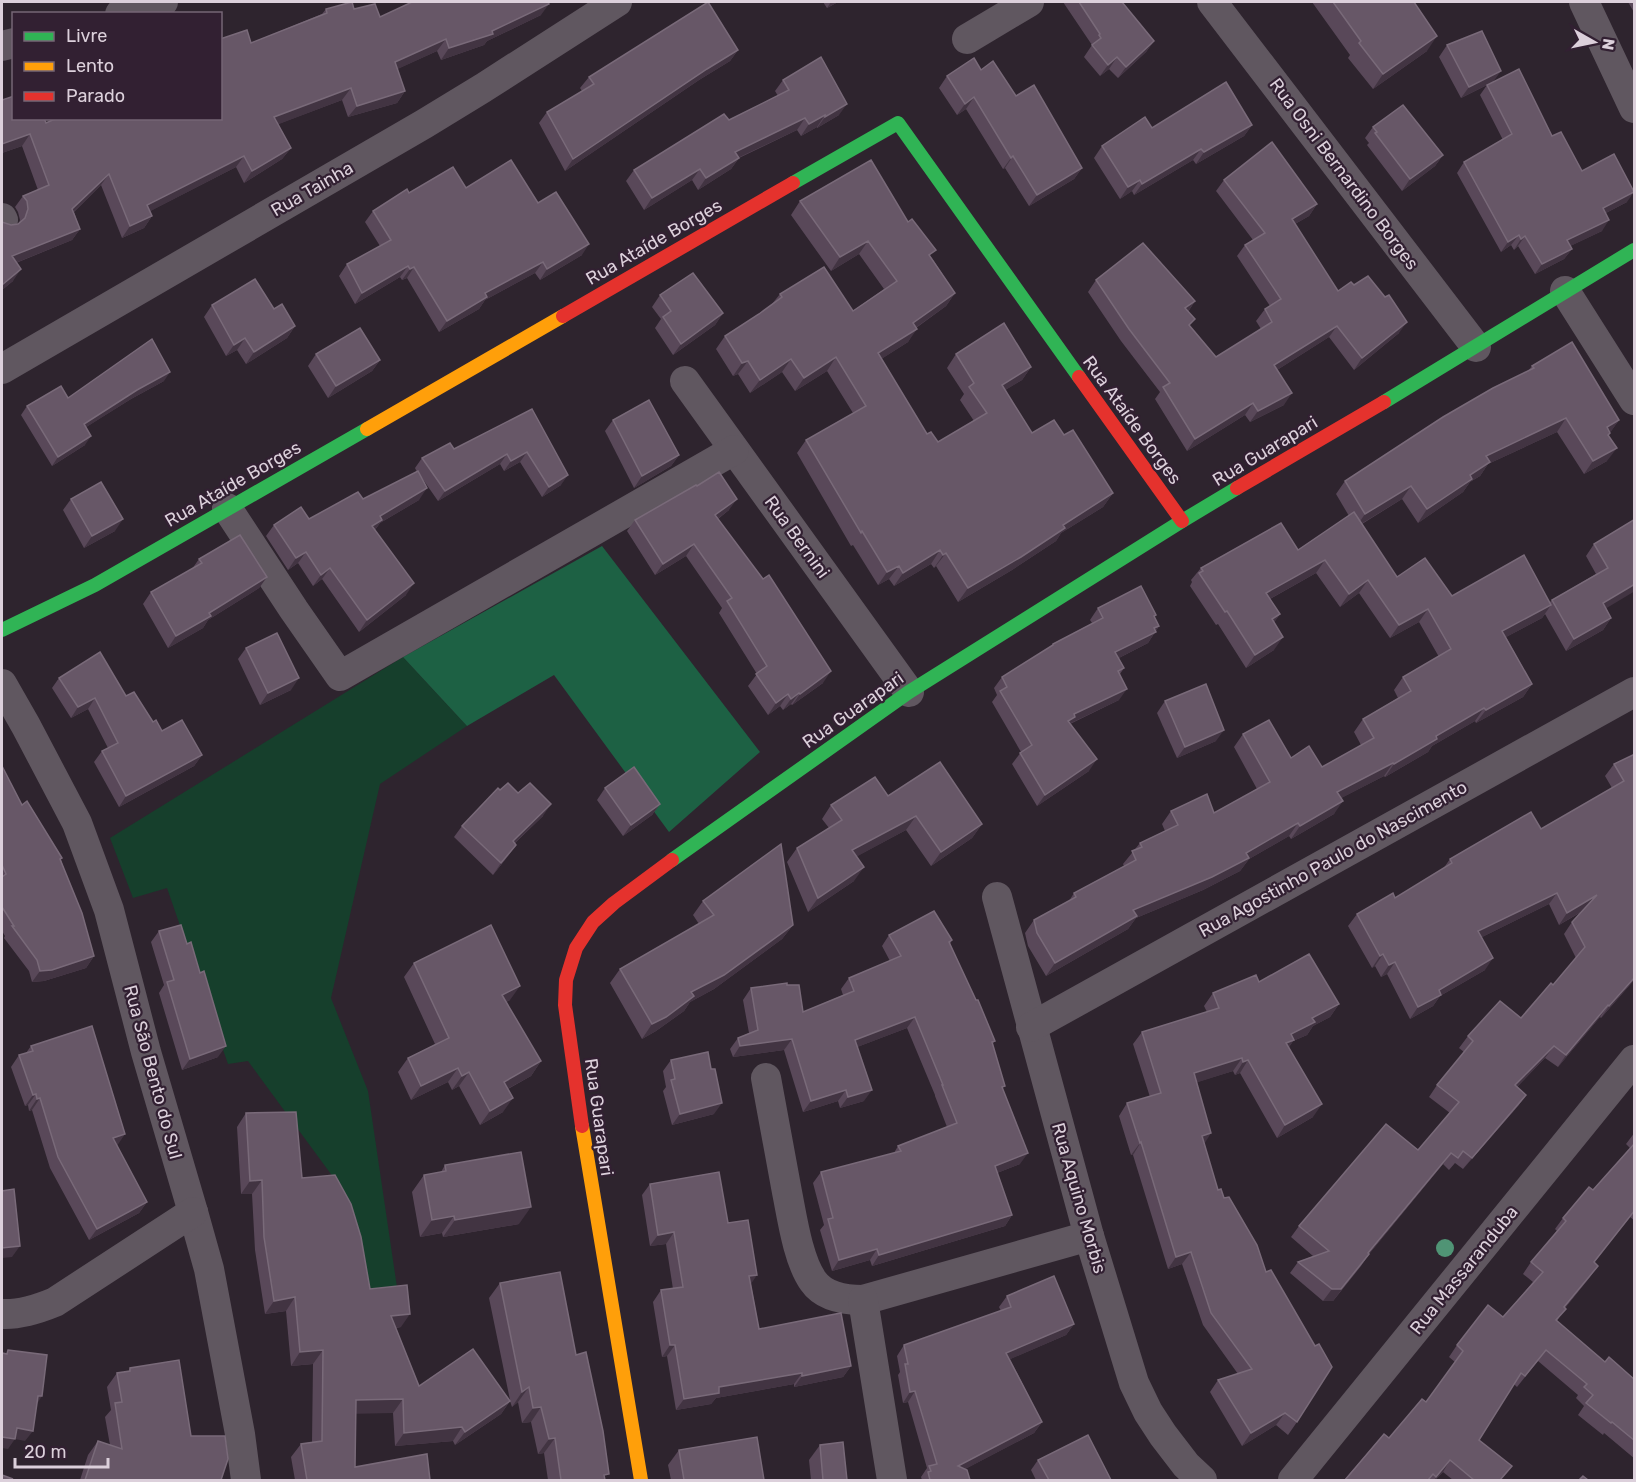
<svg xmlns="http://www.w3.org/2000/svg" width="1636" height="1482" viewBox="0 0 1636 1482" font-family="Rubik,sans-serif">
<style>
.green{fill:#163f2c}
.forest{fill:#1d6144}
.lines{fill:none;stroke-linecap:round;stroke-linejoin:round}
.street{stroke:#605760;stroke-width:30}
.fast{stroke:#30b455;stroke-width:14}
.slow{stroke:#ff9f0a;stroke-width:14}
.jam{stroke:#e5322d;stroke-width:14}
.tree{fill:#509475}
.wall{fill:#594859}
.shaded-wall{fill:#423442}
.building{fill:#675767;stroke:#796a79;stroke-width:1.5}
.labels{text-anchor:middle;stroke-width:4.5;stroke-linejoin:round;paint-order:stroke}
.street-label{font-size:18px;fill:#dcd0db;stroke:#322032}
</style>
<rect width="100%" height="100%" fill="#2e242e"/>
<path class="green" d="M403,657L467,726L380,784L331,998L368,1091L398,1294L369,1292L336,1181L248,1061L228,1064L167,888L133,898L110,838Z"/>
<path class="forest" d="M602,546L760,752L669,832L554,675L467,726L403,657Z"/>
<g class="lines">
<g class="street">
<path d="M1212,2L1476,347"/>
<path d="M1584,2L1634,108"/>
<path d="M120,14L163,2"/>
<path d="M967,39L1029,2"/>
<path d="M2,46L14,43"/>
<path d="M2,218L3,220"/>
<path d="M1565,291L1634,400"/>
<path d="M2,369L424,124L483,88L617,2"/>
<path d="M685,381L909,692"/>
<path d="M227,508L294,610L340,676L734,450"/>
<path d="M2,684L26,726L77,823L109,910L146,1052L193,1212L209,1269L240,1434L246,1480"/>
<path d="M997,897L1089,1236L1134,1383L1148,1412L1163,1435L1186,1465L1202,1480"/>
<path d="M1031,1027L1634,692"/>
<path d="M766,1078C773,1116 780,1154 787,1192C792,1217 798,1260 813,1281C824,1297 844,1300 863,1300L1089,1236"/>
<path d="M863,1300L892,1480"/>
<path d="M2,1314C20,1315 38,1309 55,1302L193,1212"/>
<path d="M1293,1480L1634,1060"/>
</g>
<g class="fast">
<path d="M793,183L898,123L1079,377"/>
<path d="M1384,402L1634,250"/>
<path d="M2,630L95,585L367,429"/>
<path d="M672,860L909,692L1182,521L1237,488"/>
</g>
<g class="slow">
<path d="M367,429L563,316"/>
<path d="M582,1126L641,1480"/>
</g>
<g class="jam">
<path d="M563,316L793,183"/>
<path d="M1079,377L1182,521"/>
<path d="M1237,488L1384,402"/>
<path d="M582,1126L565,1005L566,980L576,948L593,922L614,903L672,860"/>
</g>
</g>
<circle class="tree" cx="1445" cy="1248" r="9"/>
<g class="wall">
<path d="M823,2H838L827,8Z"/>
<path d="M1063,2H1122L1154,41L1146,52L1118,78L1109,69L1100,76L1084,57L1092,45Z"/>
<path d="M1312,2H1414L1427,51L1373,89L1348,58L1350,55Z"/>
<path d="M1628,2H1635V14Z"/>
<path d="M326,9H354L380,17L541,15L487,41L484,45L441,60L437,51L397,69L405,91L397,103L348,117L342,100L278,124L291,148L282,159L244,183L236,167L150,211L152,216L144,228L122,238L101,185L74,212L80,229L72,240L16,263L13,281L2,290V222L11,225L19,223L20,220L18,212L15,207L23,196L38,190L22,146L2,153V100L14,118L46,123L251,43L322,14Z"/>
<path d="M1447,45L1494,82L1552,136L1582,171L1627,202L1606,213L1602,231L1570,246L1572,249L1564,259L1535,274L1518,246L1514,250L1511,245L1501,252L1457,173L1464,162L1503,140L1480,95L1487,85L1461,98L1439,57Z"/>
<path d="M738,50L730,61L699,80L565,171L539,123L547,112L582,91L580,88L589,77Z"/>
<path d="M981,70L1016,96L1082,168L1074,179L1029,206L1005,168L1003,169L966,109L957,115L939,88L947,76Z"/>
<path d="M783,80L839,115L817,128V127L801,136L797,130L739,158L731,169L698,190L692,180L644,210L626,181L634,170L729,120L778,96L775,91Z"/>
<path d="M1252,125L1244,136L1196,164L1193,160L1134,195L1132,191L1120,199L1094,158L1102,146L1152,128Z"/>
<path d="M1373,127L1443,155L1435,166L1402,191L1367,145L1369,143L1365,138Z"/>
<path d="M1224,180L1317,204L1309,216L1295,224L1338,291L1399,333L1354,370L1329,337L1277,370L1284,405L1250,422L1245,415L1187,451L1155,399L1160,392L1121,341L1088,292L1096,280L1195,301L1188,312L1190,326L1216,357L1261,329L1256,321L1265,309L1270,306L1237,256L1245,245L1253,240L1216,191Z"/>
<path d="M466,188L538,203L582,255L540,280L535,273L485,300L479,309L439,332L407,278L402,280L400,277L355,304L339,276L347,264L380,246L365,222L373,211L409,193Z"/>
<path d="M800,201L908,222L955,293L946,306L916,328L908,342L881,359L927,434L938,442L974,421L960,400L964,394L947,368L956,354L1031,367L1022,380L1005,390L1032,433L1064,435L1113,493L1103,507L1061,533L1056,541L1012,570L958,602L936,566L934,568L931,564L894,586L889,579L878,585L853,545L851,546L797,453L806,440L853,413L827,371L795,391L782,372L750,393L738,374L733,376L716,349L725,336L759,314L772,304L780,294L853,311L884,289L859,254L831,271L791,215Z"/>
<path d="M660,295L723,313L715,325L673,355L655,328L661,319L652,307Z"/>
<path d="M212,305L274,309L295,326L287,338L246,364L237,350L226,356L204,317Z"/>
<path d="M316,354L380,360L372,371L328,398L308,366Z"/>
<path d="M1532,366L1619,420L1608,435L1607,461L1584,474L1557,432L1488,464L1480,476L1470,482L1463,492L1418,523L1402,499L1362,524L1397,577L1452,596L1550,602L1552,600L1596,574L1586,556L1594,544L1635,519L1606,608L1611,618L1603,630L1566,651L1545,614L1542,618L1506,637L1532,684L1523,697L1476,723L1475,721L1432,746L1428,752L1385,777L1384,776L1341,798L1334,814L1291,839L1289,836L1249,859L1240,871L1203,890L1136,918L1128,929L1046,976L1028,946L1025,933L1034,920L1069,901L1074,893L1124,866L1123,864L1140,843L1165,831L1162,824L1171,811L1214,813L1257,789L1234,747L1243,734L1291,758L1322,767L1361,745L1354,732L1363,719L1398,698L1394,690L1403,677L1439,657L1419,622L1390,638L1359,593L1340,607L1316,573L1270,599L1280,614L1274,622V650L1246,668L1218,624L1216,625L1190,586L1192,582L1191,580L1201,568L1298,550L1349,516L1336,494L1345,481L1528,371Z"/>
<path d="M164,381L131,399L86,427L85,445L52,466L21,415L27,406L68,398Z"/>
<path d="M532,409L561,485L542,497L520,462L504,471L500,464L438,501L422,478L419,500L380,523L375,530L406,595L359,632L322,579L313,586L298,563L288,570L266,536L274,525L309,519L363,499L417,472L415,468L422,458L454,449Z"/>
<path d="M613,420L679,455L671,466L634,488L605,431Z"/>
<path d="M697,486L729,510L718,519L823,683L792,705L791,704L783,710L780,706L768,715L748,686L757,674L719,613L722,608L686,556L655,575L627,531L635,520Z"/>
<path d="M71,499L115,531L84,548L63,510Z"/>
<path d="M199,559L267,577L259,588L208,620L203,628L168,648L143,604L151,592L192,569Z"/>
<path d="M1098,608L1156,615L1154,617L1159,626L1148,643L1119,658L1124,668L1120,674L1119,700L1070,724L1089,771L1037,806L1012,764L1021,752L992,702L997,695L994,688L1002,677L1050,648L1053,644L1092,623L1090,620Z"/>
<path d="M246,648L291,690L260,705L238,659Z"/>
<path d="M59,678L126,696L162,731L202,755L194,766L119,807L94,762L102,751L108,748L88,709L71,718L52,688Z"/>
<path d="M1165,701L1216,741L1177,758L1157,713Z"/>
<path d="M1635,754V979L1601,1018L1600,1017L1558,1067L1545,1058L1517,1087L1526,1095L1518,1106L1463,1169L1455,1163L1449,1170L1443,1164L1369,1254L1361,1266L1333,1301H1323L1290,1273L1298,1262L1313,1256L1291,1237L1299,1226L1418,1150L1450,1113L1429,1097L1437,1085L1464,1052L1459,1048L1468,1036L1521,1018L1553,985L1576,958L1564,934L1572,922L1583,911L1559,925L1549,904L1482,937L1485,970L1440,996L1433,1006L1410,1019L1387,974L1381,977L1375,966L1372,968L1348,926L1357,914L1395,898L1443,869L1450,859L1541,829L1612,788L1605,776L1614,764Z"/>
<path d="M2,766L22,805L61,860L94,956L86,968L44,981L32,982L29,971L4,938L5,936L2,931Z"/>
<path d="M605,788L660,804L652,815L623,836L597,800Z"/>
<path d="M500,790L518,793L543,816L515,843L508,856L493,875L454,837L462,826Z"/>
<path d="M888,796L982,824L972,838L931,866L906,830L857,856L854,881L808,912L787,862L797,848L829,828L822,819L831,805Z"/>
<path d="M703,901L793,925L782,939L714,989L690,1002L684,1011L656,1031L642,1039L610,983L620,969L699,924L693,915Z"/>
<path d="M159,931L218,1057L182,1070L159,993L164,985L151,942Z"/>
<path d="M889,935L952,940L950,944L995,1041L992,1044L1020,1164L997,1173L1012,1215L1005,1226L872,1266L870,1260L832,1271L820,1230L824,1225L813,1183L821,1172L894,1153L898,1146L947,1127L935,1096V1095L907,1028L857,1047L864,1101L840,1108L838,1101L803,1112L784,1050L733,1057L730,1049L738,1038L749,1033L743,1000L751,988L787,985L803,1012L843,995L841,989L849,978L890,961L882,946Z"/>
<path d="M414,963L510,1000L506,1002L541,1061L531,1076L508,1089L503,1112L480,1125L459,1086L452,1090L448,1082L411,1100L398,1072L408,1058L435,1044L404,977Z"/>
<path d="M1259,982L1339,1004L1330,1017L1313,1026L1307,1035L1293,1041L1289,1047L1313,1117L1277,1138L1240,1073L1235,1075L1233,1071L1197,1082L1204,1144L1218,1190L1297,1422L1288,1435L1276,1425L1242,1446L1210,1392L1218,1380L1238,1374L1203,1325L1182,1264L1168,1269L1133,1155H1131L1119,1116L1127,1103L1150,1097L1133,1044L1142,1032L1207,1012L1204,1006L1213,993Z"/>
<path d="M31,1046L117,1146L147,1202L139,1213L89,1240L50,1168L32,1110L29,1111L28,1105L25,1106L11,1067L19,1055L26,1053Z"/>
<path d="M671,1060L714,1114L672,1125L663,1091L666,1087L663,1071Z"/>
<path d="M246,1113L302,1178L370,1289L401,1327L396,1328L419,1386L510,1400L489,1298L500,1283L576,1355L605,1480H548L544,1453L538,1454L531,1422L522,1423L518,1402L512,1407L510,1401L501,1414L455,1445L453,1441L395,1446L393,1413H356L355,1467L430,1480H295L291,1457L301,1444L312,1442L313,1364L291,1366L286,1311L265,1314L255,1250L252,1194H241L237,1127Z"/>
<path d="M1635,1132V1221L1630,1217L1594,1262L1590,1277L1565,1308L1557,1321L1605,1362L1635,1380V1459L1604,1433L1603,1435L1578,1415L1584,1406L1576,1398L1578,1395L1538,1361L1517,1387L1514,1384L1479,1440L1501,1480H1453L1443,1472L1435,1480H1344L1384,1434L1389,1438L1426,1402L1455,1362L1449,1357L1457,1345L1503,1317L1533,1282L1523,1274L1531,1262L1557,1231L1555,1229L1563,1218L1593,1190L1630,1148L1626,1144Z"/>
<path d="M445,1165L519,1224L443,1237L442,1233L420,1237L412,1192L424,1175L441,1172Z"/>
<path d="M650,1184L728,1223L751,1284L759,1329L851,1366L843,1377L794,1387V1384L716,1398L711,1404L676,1410L667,1356L662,1357L653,1302L661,1290L673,1289L666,1244L650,1246L642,1195Z"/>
<path d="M1007,1296L1074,1324L1066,1335L1010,1359L1042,1422L1034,1433L965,1469L970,1480H922L921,1477L927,1468L908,1402L903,1403L898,1375L900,1372L897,1356L904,1345L1001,1311L999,1307Z"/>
<path d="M130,1368L191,1436L221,1480H80L88,1455L98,1441L110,1445L105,1417L111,1410L107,1387L117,1373L128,1372Z"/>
<path d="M820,1445L847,1480H811L809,1460Z"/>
<path d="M679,1450L764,1480H671L668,1465Z"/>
<path d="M1038,1460L1111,1480H1036L1031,1470Z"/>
</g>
<g class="shaded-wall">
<path d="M831,2H838L827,8Z"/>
<path d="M549,4L541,15L487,41L484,45L441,60L449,48L492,31Z"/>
<path d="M1437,36L1427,51L1373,89L1383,74Z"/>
<path d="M446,39L437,51L387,74L395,62Z"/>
<path d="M1154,41L1146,52L1118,78L1126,67Z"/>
<path d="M738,50L730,61L699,80L565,171L573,159L707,69Z"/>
<path d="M1117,57L1109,69L1100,76L1108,65Z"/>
<path d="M1501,71L1493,82L1461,98L1469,87Z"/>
<path d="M351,88L342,100L266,129L274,117Z"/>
<path d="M405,91L397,103L348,117L357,106Z"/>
<path d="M974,97L966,109L957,115L965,104Z"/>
<path d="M847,104L839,115L817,128L825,117Z"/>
<path d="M825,115L817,127L801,136L809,124Z"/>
<path d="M805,118L797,130L727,163L735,152Z"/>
<path d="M1252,125L1244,136L1196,164L1204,152Z"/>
<path d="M30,134L22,146L2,153V144Z"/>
<path d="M291,148L282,159L244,183L252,171Z"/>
<path d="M1201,149L1193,160L1134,195L1142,184Z"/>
<path d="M1443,155L1435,166L1402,191L1410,179Z"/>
<path d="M244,156L236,167L139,217L147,205Z"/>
<path d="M1013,156L1005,168L1003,169L1011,158Z"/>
<path d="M739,158L731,169L698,190L706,178Z"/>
<path d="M1082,168L1074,179L1029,206L1037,195Z"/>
<path d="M700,169L692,180L644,210L652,198Z"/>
<path d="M109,174L101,185L64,221L72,209Z"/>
<path d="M1140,180L1132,191L1120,199L1128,187Z"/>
<path d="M1634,192L1627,202L1596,218L1603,208Z"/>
<path d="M1317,204L1309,216L1284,230L1292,219Z"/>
<path d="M152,216L144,228L122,238L130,226Z"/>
<path d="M1609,220L1602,231L1560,251L1567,240Z"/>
<path d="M80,229L72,240L3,268L12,256Z"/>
<path d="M1519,235L1511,245L1501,252L1508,242Z"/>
<path d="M1525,236L1518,246L1514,250L1521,239Z"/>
<path d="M868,241L859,254L831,271L840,257Z"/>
<path d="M589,244L582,255L540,280L547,269Z"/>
<path d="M1572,249L1564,259L1535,274L1542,264Z"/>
<path d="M543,262L535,273L485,300L479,309L439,332L447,321L485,293Z"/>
<path d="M408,266L400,277L355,304L362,293Z"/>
<path d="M414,267L407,278L402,280L410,269Z"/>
<path d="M21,269L13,281L2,290V285Z"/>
<path d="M955,293L946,306L904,336L913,323Z"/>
<path d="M1195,301L1187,313L1185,308Z"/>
<path d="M723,313L715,325L673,355L681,344Z"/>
<path d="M1407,322L1399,333L1354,370L1362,358Z"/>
<path d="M295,326L287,338L246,364L254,352Z"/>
<path d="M1337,326L1329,337L1266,377L1274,365Z"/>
<path d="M917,329L908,342L869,367L878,353Z"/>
<path d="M245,338L237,350L226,356L234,345Z"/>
<path d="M836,357L827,371L795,391L804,378Z"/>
<path d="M791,359L782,372L750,393L760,380Z"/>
<path d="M380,360L372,371L328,398L336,386Z"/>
<path d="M748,361L738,374L733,376L742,363Z"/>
<path d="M1031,367L1022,380L992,398L1002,385Z"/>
<path d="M170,372L164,381L131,399L77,433L84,424L137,390Z"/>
<path d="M1292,393L1284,405L1250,422L1258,411Z"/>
<path d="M1253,403L1245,415L1187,451L1195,439Z"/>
<path d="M1566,418L1557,432L1488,464L1480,476L1470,482L1463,492L1418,523L1427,509L1470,475L1486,456Z"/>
<path d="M1619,420L1601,446L1607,427Z"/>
<path d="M91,436L85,445L52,466L58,457Z"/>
<path d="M1617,448L1607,461L1584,474L1593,461Z"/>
<path d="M527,452L520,462L504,471L511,461Z"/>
<path d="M507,454L500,464L438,501L445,491Z"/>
<path d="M679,455L671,466L634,488L642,476Z"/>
<path d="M568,475L561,485L542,497L549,487Z"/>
<path d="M1411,486L1402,499L1356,527L1365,514Z"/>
<path d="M427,488L419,500L380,523L374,531L364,537L380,516Z"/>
<path d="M1113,493L1103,507L1061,533L1056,541L1012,570L958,602L968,588L1063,525Z"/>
<path d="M737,499L729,510L707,527L715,515Z"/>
<path d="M123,519L115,531L84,548L92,536Z"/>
<path d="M694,544L686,556L655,575L663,564Z"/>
<path d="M940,550L931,564L894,586L903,573Z"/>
<path d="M306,552L298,563L288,570L296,558Z"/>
<path d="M946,553L936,566L934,568L943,555Z"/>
<path d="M1325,560L1316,573L1257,606L1266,593Z"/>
<path d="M899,566L889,579L878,585L887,572Z"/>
<path d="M330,568L322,579L313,586L321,575Z"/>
<path d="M267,577L259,588L208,620L203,628L168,648L176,636L209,613Z"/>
<path d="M1368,580L1359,593L1340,607L1349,594Z"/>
<path d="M414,583L406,595L359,632L367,620Z"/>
<path d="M1635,584V591L1595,615L1603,603Z"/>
<path d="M1551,605L1542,618L1493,644L1502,631Z"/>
<path d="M1428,609L1419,622L1390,638L1399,625Z"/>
<path d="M1280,614L1271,627L1272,619Z"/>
<path d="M1611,618L1603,630L1566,651L1574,639Z"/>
<path d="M1159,626L1148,643L1107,664L1115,652Z"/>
<path d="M1283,637L1274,650L1246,668L1255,655Z"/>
<path d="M831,671L823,683L792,705L800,694Z"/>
<path d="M299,678L291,690L260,705L268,693Z"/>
<path d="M1532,684L1523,697L1476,723L1486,710Z"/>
<path d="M1127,689L1119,700L1071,723L1067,728L1060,733L1074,714Z"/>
<path d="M799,693L791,704L783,710L791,699Z"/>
<path d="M788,694L780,706L768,715L776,703Z"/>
<path d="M95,698L88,709L71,718L78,707Z"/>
<path d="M1484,708L1475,721L1432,746L1428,752L1385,777L1394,764L1436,736Z"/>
<path d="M1224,730L1216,741L1177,758L1185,747Z"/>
<path d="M202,755L194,766L119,807L126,796Z"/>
<path d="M1097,759L1089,771L1037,806L1045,795Z"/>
<path d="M1393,763L1384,776L1328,805L1337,792Z"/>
<path d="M1343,801L1334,814L1291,839L1300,826Z"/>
<path d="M551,804L543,816L505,852L513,841Z"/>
<path d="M660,804L652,815L623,836L631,825Z"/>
<path d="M916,816L906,830L843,864L852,850Z"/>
<path d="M1298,823L1289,836L1249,859L1240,871L1203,890L1136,918L1128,929L1046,976L1055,963L1133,910L1246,853Z"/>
<path d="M982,824L972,838L931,866L941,852Z"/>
<path d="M516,845L508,856L493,875L501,863Z"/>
<path d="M864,867L854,881L808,912L818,898Z"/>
<path d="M1557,893L1549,904L1470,943L1478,931Z"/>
<path d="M1597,895L1589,907L1559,925L1567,913Z"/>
<path d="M793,925L782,939L714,989L690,1002L684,1011L656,1031L642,1039L652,1024L691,992Z"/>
<path d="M1383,954L1375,966L1372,968L1380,956Z"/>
<path d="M94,956L86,968L44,981L32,982L40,971Z"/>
<path d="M1493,958L1485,970L1440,996L1433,1006L1410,1019L1418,1007L1439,990Z"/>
<path d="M1395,962L1387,974L1381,977L1389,965Z"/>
<path d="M1635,977V979L1601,1018L1609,1006Z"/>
<path d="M520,986L510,1000L492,1009L502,995Z"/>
<path d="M1339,1004L1330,1017L1313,1026L1307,1035L1293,1041L1286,1052L1278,1055L1291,1034L1312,1018Z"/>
<path d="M1608,1005L1600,1017L1558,1067L1566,1055Z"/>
<path d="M915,1017L907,1028L847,1051L855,1040Z"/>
<path d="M792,1039L784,1050L733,1057L740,1046Z"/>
<path d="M226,1046L218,1057L182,1070L190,1059Z"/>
<path d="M1554,1046L1545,1058L1507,1097L1515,1085Z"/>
<path d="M1242,1058L1233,1071L1186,1086L1194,1073Z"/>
<path d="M1248,1060L1240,1073L1235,1075L1243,1062Z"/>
<path d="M541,1061L531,1076L494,1096L504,1082Z"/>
<path d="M458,1068L448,1082L411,1100L421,1086Z"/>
<path d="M469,1072L459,1086L452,1090L462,1076Z"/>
<path d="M846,1090L838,1101L803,1112L811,1101Z"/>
<path d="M872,1090L864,1101L840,1108L848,1097Z"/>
<path d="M36,1094L28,1105L25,1106L33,1095Z"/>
<path d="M1526,1095L1518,1106L1463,1169L1472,1158Z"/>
<path d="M40,1098L32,1110L29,1111L37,1099Z"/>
<path d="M513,1098L503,1112L480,1125L490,1111Z"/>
<path d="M722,1103L714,1114L672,1125L680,1114Z"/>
<path d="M1322,1104L1313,1117L1277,1138L1285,1125Z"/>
<path d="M1211,1133L1203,1146L1202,1136Z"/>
<path d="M125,1134L117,1146L113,1138Z"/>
<path d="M1141,1142L1133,1155H1131L1140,1143Z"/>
<path d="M1028,1153L1020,1164L987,1177L995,1166Z"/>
<path d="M1451,1153L1443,1164L1360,1265L1368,1253Z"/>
<path d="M262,1180L252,1194H241L250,1181Z"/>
<path d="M147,1202L139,1213L89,1240L97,1229Z"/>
<path d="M531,1207L519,1224L443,1237L455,1220Z"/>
<path d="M1635,1210L1630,1217L1586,1273L1594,1262Z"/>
<path d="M1012,1215L1005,1226L872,1266L879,1255Z"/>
<path d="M454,1216L442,1233L420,1237L432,1220Z"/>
<path d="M674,1232L666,1244L650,1246L658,1235Z"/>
<path d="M20,1246L12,1257L2,1258V1248Z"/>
<path d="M877,1249L870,1260L832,1271L839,1260Z"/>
<path d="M1191,1252L1182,1264L1168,1269L1176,1257Z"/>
<path d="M1369,1254L1333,1301H1323L1332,1289Z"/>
<path d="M1598,1266L1590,1277L1556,1319L1564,1307Z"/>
<path d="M757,1275L749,1287V1276Z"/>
<path d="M295,1297L286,1311L265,1314L274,1301Z"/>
<path d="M410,1314L401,1327L382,1330L391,1316Z"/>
<path d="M1074,1324L1066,1335L999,1364L1006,1353Z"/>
<path d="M670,1345H675L667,1356L662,1357Z"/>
<path d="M323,1350L313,1364L291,1366L300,1352Z"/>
<path d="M851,1366L843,1377L794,1387L802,1376Z"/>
<path d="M802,1373L794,1384L716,1398L711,1404L676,1410L684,1399L719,1387Z"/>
<path d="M529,1387L518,1402L512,1407L522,1392Z"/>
<path d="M915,1391L908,1402L903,1403L910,1392Z"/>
<path d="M38,1396H42L35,1407Z"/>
<path d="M403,1399L393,1413L346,1414L356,1400Z"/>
<path d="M510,1401L501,1414L455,1445L465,1432Z"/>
<path d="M541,1407L531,1422L522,1423L533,1408Z"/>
<path d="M1285,1413L1276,1425L1242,1446L1251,1433Z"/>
<path d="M1042,1422L1034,1433L950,1477L958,1466Z"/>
<path d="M462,1427L453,1441L395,1446L404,1433Z"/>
<path d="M17,1428L33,1431L25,1441L15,1439L8,1449L2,1448V1437Z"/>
<path d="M555,1438L544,1453L538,1454L549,1439Z"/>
<path d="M1450,1460L1443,1472L1435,1480H1434Z"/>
</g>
<g class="building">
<path d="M352,2L354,9L375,4L380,17L412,2H548L549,4L492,31L493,34L449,48L446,39L395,62L405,91L357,106L351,88L274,117L291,148L252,171L244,156L147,205L152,216L130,226L109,174L72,209L80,229L12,256L21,269L2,285V222L11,225L18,224L25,218L28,209L27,201L23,196L49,185L30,134L2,144V100L14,96V118H44L46,123L57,118H220V39L247,30L251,43L327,13L326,9Z"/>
<path d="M708,2L738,50L707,69L573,159L547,112L594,84L589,77Z"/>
<path d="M1079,2H1122L1154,41L1126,67L1117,57L1108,65L1092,45L1101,38L1099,35L1100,34Z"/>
<path d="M1333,2H1414L1437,36L1383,74L1359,43L1361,41Z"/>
<path d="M1482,31L1501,71L1469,87L1447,45Z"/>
<path d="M821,57L847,104L825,117V115L809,124L805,118L735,152L739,158L706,178L700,169L652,198L634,170L724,114L729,120L789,90L783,80Z"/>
<path d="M974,58L981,70L993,61L1016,96L1034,85L1082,168L1037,195L1013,156L1011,158L974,97L965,104L947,76Z"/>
<path d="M1519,69L1552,136L1561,132L1582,171L1614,154L1634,192L1603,208L1609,220L1567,240L1572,249L1542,264L1525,236L1521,239L1519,235L1508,242L1464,162L1512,134L1487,85Z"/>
<path d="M1226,82L1252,125L1204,152L1201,149L1142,184L1140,180L1128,187L1102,146L1145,117L1152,128Z"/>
<path d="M1403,105L1443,155L1410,179L1375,133L1377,132L1373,127Z"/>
<path d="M1272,142L1317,204L1292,219L1338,291L1351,282L1354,285L1368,276L1385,297L1389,295L1407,322L1362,358L1337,326L1274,365L1292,393L1258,411L1253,403L1195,439L1163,387L1170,383L1129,329L1096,280L1143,243L1195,301L1185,308L1195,319L1189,325L1216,357L1272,322L1265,309L1281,299L1245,245L1265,233L1224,180Z"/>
<path d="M511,160L538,203L556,192L589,244L547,269L543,262L485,293L487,297L447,321L414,267L410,269L408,266L362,293L347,264L391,240L373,211L407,189L409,193L453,167L466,188Z"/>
<path d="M871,160L908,222L912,219L936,250L929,255L955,293L913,323L917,329L878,353L927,434L931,432L938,442L987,413L969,387L974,383L956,354L1004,323L1031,367L1002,385L1032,433L1054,420L1064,435L1073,430L1113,493L1063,525L1065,528L1021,557L968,588L946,553L943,555L940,550L903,573L899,566L887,572L862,531L861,533L806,440L866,406L836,357L804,378L791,359L760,380L748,361L742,363L725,336L759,314L782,297L780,294L824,267L853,311L897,281L868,241L840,257L800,201Z"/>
<path d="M693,273L723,313L681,344L663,317L671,311L660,295Z"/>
<path d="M255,279L274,309L282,304L295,326L254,352L245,338L234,345L212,305Z"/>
<path d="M360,328L380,360L336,386L316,354Z"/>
<path d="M152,339L170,372L137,390L84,424L91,436L58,457L27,406L61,386L68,398Z"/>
<path d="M1572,342L1619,420L1607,427L1610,433L1608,435L1617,448L1593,461L1566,418L1486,456L1490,462L1470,475L1472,479L1427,509L1411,486L1365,514L1345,481L1443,417L1493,388L1534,368L1532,366Z"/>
<path d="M649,400L679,455L642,476L613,420Z"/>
<path d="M532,409L568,475L549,487L527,452L511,461L507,454L445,491L422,458L450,443L454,449Z"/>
<path d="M418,471L427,488L380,516L382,520L372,526L414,583L367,620L330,568L321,575L306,552L296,558L274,525L301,507L309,519L358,492L363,499Z"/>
<path d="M719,472L737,499L715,515L763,579L769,575L831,671L800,694L799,693L791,699L788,694L776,703L756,674L767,666L727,601L732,598L694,544L663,564L635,520L696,485L697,486Z"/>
<path d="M101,482L123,519L92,536L71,499Z"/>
<path d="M1354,512L1397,577L1425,558L1452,596L1524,555L1551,605L1502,631L1532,684L1486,710L1484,708L1436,736L1437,739L1394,764L1393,763L1337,792L1343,801L1300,826L1298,823L1246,853L1249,858L1212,877L1133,910L1137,916L1055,963L1037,933L1034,920L1076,897L1074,893L1136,860L1132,851L1142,847L1140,843L1178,825L1171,811L1207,794L1214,813L1270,782L1243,734L1269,720L1291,758L1309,746L1322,767L1374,738L1363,719L1411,691L1403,677L1451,649L1428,609L1399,625L1368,580L1349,594L1325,560L1266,593L1280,614L1272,619L1283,637L1255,655L1227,611L1225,612L1199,573L1203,571L1201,568L1281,523L1298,550Z"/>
<path d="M1635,519V584L1603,603L1611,618L1574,639L1552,600L1608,568L1594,544Z"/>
<path d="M240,535L267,577L209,613L211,616L176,636L151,592L202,563L199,559Z"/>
<path d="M1141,586L1156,615L1154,616L1159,626L1154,628L1156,632L1115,652L1124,668L1118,671L1127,689L1074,714L1075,717L1068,721L1097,759L1045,795L1020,753L1032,745L1000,691L1007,687L1002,677L1053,645V644L1103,618L1098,608Z"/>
<path d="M277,633L299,678L268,693L246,648Z"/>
<path d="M100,652L126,696L134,692L153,722L156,720L162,731L182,720L202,755L126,796L102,751L118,743L95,698L78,707L59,678Z"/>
<path d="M1206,684L1224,730L1185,747L1165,701Z"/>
<path d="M1635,754V977L1609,1006L1608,1005L1566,1055L1554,1046L1515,1085L1526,1095L1472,1158L1463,1151L1458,1158L1451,1153L1368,1253L1369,1254L1341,1289H1332L1298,1262L1329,1251L1299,1226L1386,1124L1418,1150L1459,1102L1437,1085L1473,1041L1468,1036L1500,1001L1521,1018L1551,983L1553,985L1585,947L1572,922L1597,895L1567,913L1557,893L1478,931L1493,958L1439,990L1441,995L1418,1007L1395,962L1389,965L1383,954L1380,956L1357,914L1393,893L1395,898L1452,863L1450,859L1531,812L1541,829L1624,781L1614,764Z"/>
<path d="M940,762L982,824L941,852L916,816L852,850L864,867L818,898L797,848L842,820L831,805L875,777L888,796Z"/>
<path d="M2,766L22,805L27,801L62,858L60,859L82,913L94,956L52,970L40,971L37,960L12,926H14L2,907V877L6,874L2,865Z"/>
<path d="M634,767L660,804L631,825L605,788Z"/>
<path d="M508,783L518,793L530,783L551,804L513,841L516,845L501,863L462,826L498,788L500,790Z"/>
<path d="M781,844L793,925L724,975L691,992L694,996L666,1017L652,1024L620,969L714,915L703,901Z"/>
<path d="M934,911L952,940L949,942L976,1000H978L995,1041L992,1042L1005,1086L1002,1087L1028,1153L995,1166L1012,1215L879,1255L877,1249L839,1260L828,1219L833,1218L821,1172L901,1151L898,1146L957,1123L942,1085H943L915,1017L855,1040L872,1090L848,1097L846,1090L811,1101L792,1039L740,1046L738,1038L758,1030L751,988L787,983V985H799L803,1012L854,991L849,978L901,956L889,935Z"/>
<path d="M181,925L187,944L191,942L200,973L204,971L226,1046L190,1059L167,982L174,980L159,931Z"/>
<path d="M491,925L520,986L502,995L541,1061L504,1082L513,1098L490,1111L469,1072L462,1076L458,1068L421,1086L408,1058L449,1038L414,963Z"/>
<path d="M1309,954L1339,1004L1312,1018L1315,1022L1291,1034L1294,1040L1286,1043L1322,1104L1285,1125L1248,1060L1243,1062L1242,1058L1194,1073L1211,1133L1202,1136L1218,1190L1221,1189L1224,1198L1229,1197L1257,1245L1266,1272L1271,1270L1315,1346L1319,1344L1332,1367L1297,1422L1285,1413L1251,1433L1218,1380L1252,1369L1211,1313L1191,1252L1176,1257L1141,1142L1140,1143L1127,1103L1161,1093L1142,1032L1219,1008L1213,993L1256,975L1259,982Z"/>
<path d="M92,1026L125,1134L113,1138L147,1202L97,1229L58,1157L40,1098L37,1099L36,1094L33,1095L19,1055L33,1051L31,1046Z"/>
<path d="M708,1052L711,1069H715L722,1103L680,1114L671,1080L675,1079L671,1060Z"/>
<path d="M296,1112L302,1178L335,1175L351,1204L361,1237L370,1289L407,1285L410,1314L391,1316L419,1386L473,1349L510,1401L465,1432L462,1427L404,1433L403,1399L356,1400L355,1467L427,1454L430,1480H307L301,1444L322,1441L323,1350L300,1352L295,1297L274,1301L264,1237L262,1180L250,1181L246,1113Z"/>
<path d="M1635,1143V1210L1594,1262L1598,1266L1564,1307L1566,1309L1556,1320L1605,1362L1609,1357L1635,1380V1441L1612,1422L1611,1423L1586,1403L1593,1395L1584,1387L1587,1384L1546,1350L1525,1376L1521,1373L1479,1440L1512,1466L1500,1480H1474L1450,1460L1436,1477L1433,1474L1428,1480H1345L1384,1434L1389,1438L1422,1399L1426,1402L1463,1351L1457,1345L1488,1305L1503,1317L1543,1272L1531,1262L1566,1221L1563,1218L1589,1187L1593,1190Z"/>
<path d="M521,1152L531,1207L455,1220L454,1216L432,1220L424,1175L446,1171L445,1165Z"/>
<path d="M719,1172L728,1223L748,1220L757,1275L749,1276L759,1329L841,1313L851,1366L802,1376V1373L719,1387V1393L684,1399L675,1345H670L661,1290L683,1287L674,1232L658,1235L650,1184Z"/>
<path d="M14,1189L20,1246L2,1248V1191Z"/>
<path d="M560,1272L576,1355L586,1352L603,1431L609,1474L604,1475L605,1480H561L555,1438L549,1439L541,1407L533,1408L529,1387L522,1392L500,1283Z"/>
<path d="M1054,1276L1074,1324L1006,1353L1042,1422L958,1466L967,1470L970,1480H930L928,1472L931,1471L929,1466L937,1464L915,1391L910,1392L905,1364H908L904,1345L1011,1307L1007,1296Z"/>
<path d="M8,1350L47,1355L42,1396H38L33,1431L17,1428L15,1439L2,1437V1353L7,1354Z"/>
<path d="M179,1360L191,1436H225L228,1459L221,1480H85L98,1441L122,1449L115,1403L122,1402L117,1373L130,1371V1368Z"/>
<path d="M1088,1435L1111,1480H1049L1038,1460Z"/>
<path d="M757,1437L764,1480H684L679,1450Z"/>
<path d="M843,1442L847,1480H823L820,1445Z"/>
<path d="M2,1475L13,1479L2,1480Z"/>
<path d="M1583,1476L1588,1480H1579Z"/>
</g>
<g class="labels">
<g class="street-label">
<text transform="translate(1344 174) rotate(53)" y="6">Rua Osni Bernardino Borges</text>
<text transform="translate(312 189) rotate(-30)" y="6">Rua Tainha</text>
<text transform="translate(654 242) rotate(-30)" y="6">Rua Ataíde Borges</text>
<text transform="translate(1132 420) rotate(54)" y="6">Rua Ataíde Borges</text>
<text transform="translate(1265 451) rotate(-31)" y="6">Rua Guarapari</text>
<text transform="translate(233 484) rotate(-30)" y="6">Rua Ataíde Borges</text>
<text transform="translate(797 537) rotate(54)" y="6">Rua Bernini</text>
<text transform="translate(853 710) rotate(-35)" y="6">Rua Guarapari</text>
<text transform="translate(1333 859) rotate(-29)" y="6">Rua Agostinho Paulo do Nascimento</text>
<text transform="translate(153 1072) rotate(75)" y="6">Rua São Bento do Sul</text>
<text transform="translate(599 1117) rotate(82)" y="6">Rua Guarapari</text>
<text transform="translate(1079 1198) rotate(74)" y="6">Rua Aquino Morbis</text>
<text transform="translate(1464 1270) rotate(-51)" y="6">Rua Massaranduba</text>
</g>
</g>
<rect width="1636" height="1482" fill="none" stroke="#dcd0db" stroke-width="6"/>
<rect x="12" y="12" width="210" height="108" fill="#322032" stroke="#766676" stroke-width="1.5"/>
<rect x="24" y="32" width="30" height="9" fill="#30b455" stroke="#766676" stroke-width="1.5"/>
<text x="66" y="42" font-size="18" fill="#dcd0db">Livre</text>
<rect x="24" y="62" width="30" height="9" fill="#ff9f0a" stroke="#766676" stroke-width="1.5"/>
<text x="66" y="72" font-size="18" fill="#dcd0db">Lento</text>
<rect x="24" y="92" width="30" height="9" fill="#e5322d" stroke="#766676" stroke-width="1.5"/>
<text x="66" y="102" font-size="18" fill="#dcd0db">Parado</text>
<g transform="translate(1594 42) rotate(99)" stroke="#322032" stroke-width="4.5" paint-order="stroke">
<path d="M0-4.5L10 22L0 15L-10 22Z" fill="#dcd0db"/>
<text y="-9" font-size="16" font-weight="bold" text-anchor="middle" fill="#dcd0db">N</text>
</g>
<path d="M15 1458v9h93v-9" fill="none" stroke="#dcd0db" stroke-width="3"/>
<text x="24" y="1458" font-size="18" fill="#dcd0db" stroke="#322032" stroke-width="4.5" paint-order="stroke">20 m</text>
</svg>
